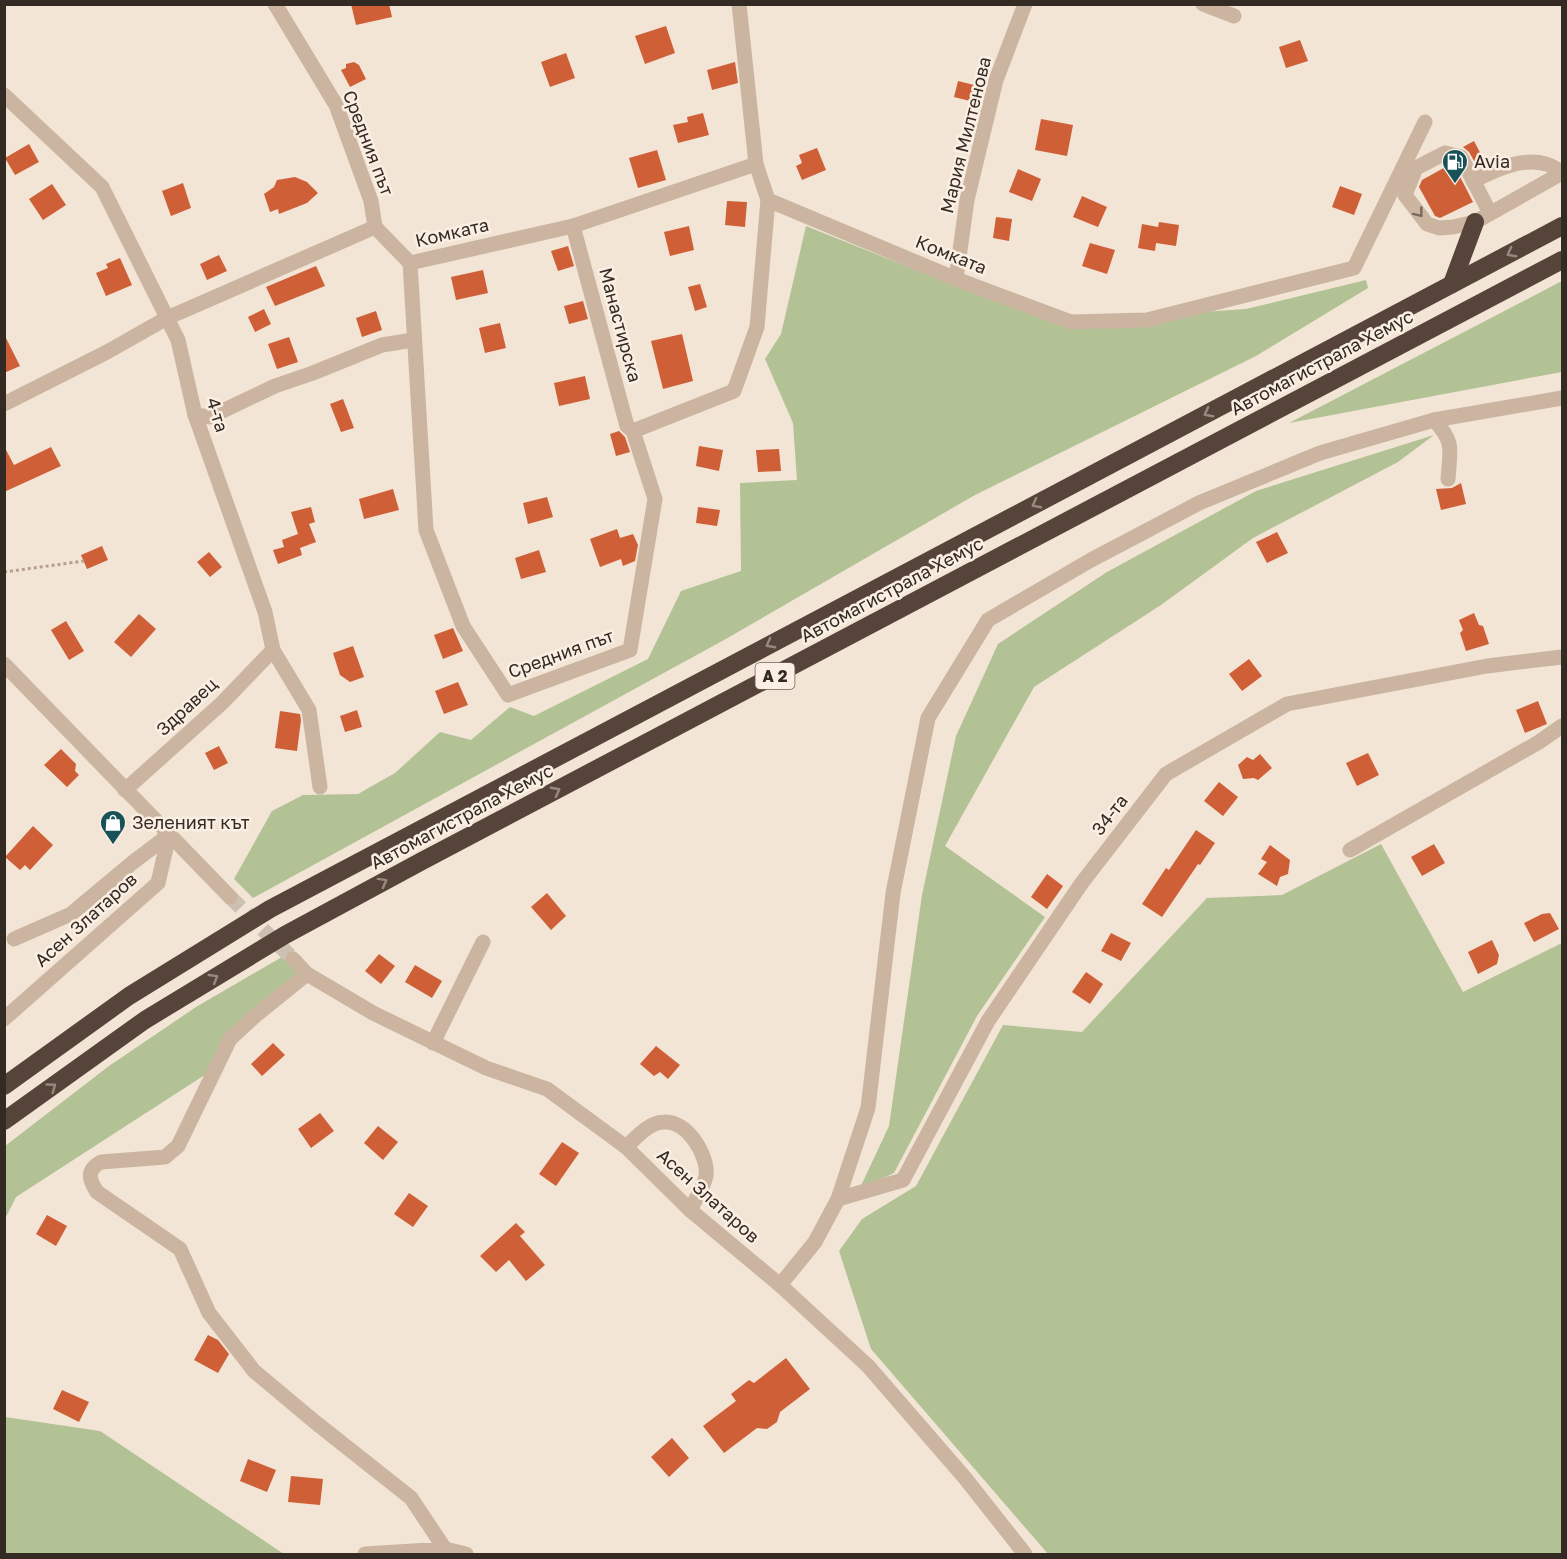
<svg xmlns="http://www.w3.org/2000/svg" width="1567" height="1559" viewBox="0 0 1567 1559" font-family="'Golos Text',sans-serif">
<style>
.green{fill:#b2c295}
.building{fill:#cf5f37}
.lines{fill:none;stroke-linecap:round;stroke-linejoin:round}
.minor-tunnel{stroke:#ccc0b2;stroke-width:15;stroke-dasharray:15 8;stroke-linecap:butt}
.path{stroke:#b79f8b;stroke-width:3;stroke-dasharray:3 3;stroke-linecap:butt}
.minor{stroke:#cbb5a1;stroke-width:15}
.highway{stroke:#56443b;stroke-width:18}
.oneway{stroke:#78695c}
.oneway2{stroke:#98887e}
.labels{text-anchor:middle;stroke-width:5;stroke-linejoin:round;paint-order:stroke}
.shield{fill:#faefe2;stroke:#6f655d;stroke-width:1.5}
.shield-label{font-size:16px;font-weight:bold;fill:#342a24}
.street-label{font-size:18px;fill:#342a24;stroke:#faefe2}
.poi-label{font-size:18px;fill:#342a24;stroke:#faefe2;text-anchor:start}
</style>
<rect width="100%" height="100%" fill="#f2e5d5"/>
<g class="green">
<path d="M806,226L966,290L1086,320L1246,309L1366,280L1368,288L1256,356L975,495L724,640L253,898L234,879L272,811L303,795L358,794L395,773L440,732L471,740L510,707L534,716L648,659L681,591L741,571L740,483L797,480L793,423L765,359L781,334Z"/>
<path d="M1562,281V372L1289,423Z"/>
<path d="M1434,435L1398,462L1253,538L1161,605L1034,687L945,846L1045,917L977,1016L894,1173L859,1190L889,1126L922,895L956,736L998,644L1107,572L1256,491Z"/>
<path d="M1381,844L1463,992L1562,943V1554H1048L871,1349L839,1251L862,1219L916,1186L1003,1025L1082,1032L1207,898L1282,895Z"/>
<path d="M282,957L303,973L249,1016L214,1069L16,1197L5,1219V1146L109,1066L196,1007Z"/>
<path d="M5,1417L100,1431L284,1554H5Z"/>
</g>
<g class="building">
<path d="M351,4H389L392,17L356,25Z"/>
<path d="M666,26L675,53L645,64L635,36Z"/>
<path d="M1300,40L1308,61L1286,68L1279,47Z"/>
<path d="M566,53L575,78L550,87L541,62Z"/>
<path d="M354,62L359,65L366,79L350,87L341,70L346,68V64Z"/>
<path d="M735,62L738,83L712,90L707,70Z"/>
<path d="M958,81L978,86L974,102L954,97Z"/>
<path d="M703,113L709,135L678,143L673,125L688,122L687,117Z"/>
<path d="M1041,119L1073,125L1067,156L1035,150Z"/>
<path d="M1474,141L1486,164L1478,168L1469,152L1463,147Z"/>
<path d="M29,144L39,162L15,175L5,158Z"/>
<path d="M817,148L826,170L802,180L796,166L802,163L799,155Z"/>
<path d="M657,150L666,180L638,188L629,158Z"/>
<path d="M1451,164L1454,165L1473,202L1440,218L1435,216L1419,187L1422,180Z"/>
<path d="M1018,169L1041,179L1032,201L1009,192Z"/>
<path d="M295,177L307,182L318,193L307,203L279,214L278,209L270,212L264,194L274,187L277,180Z"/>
<path d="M183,183L191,208L171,216L162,191Z"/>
<path d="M52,184L66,205L43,220L29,199Z"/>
<path d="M1340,186L1362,194L1354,215L1332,207Z"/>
<path d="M1082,196L1107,207L1098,227L1073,217Z"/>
<path d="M727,201L747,202L745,227L725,225Z"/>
<path d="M996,217L1012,219L1009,241L993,238Z"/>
<path d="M1159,222L1179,225L1176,246L1156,243L1155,251L1138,248L1142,224L1158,227Z"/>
<path d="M689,226L694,250L670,256L664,232Z"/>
<path d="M1090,243L1115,250L1107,274L1082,266Z"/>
<path d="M568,246L574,266L558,271L551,251Z"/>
<path d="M219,255L227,271L207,280L200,264Z"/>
<path d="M120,258L132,285L106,296L96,273L108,268L106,264Z"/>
<path d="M316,266L325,286L275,306L266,287Z"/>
<path d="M483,270L488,293L456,300L451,277Z"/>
<path d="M700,284L707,307L695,311L688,287Z"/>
<path d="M583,301L588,319L569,324L564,306Z"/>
<path d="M264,309L271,324L255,332L248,317Z"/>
<path d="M376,311L382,330L362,337L356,318Z"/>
<path d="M500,323L506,348L485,353L479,328Z"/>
<path d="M4,334L20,366L4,373Z"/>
<path d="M682,334L693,381L663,389L651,341Z"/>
<path d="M289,337L298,362L277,369L268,344Z"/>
<path d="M585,376L590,399L559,406L554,383Z"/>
<path d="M343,399L354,428L341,432L330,404Z"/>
<path d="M619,431L625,437L630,452L616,456L610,434Z"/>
<path d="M4,446L14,465L51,447L61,466L4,492Z"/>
<path d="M699,446L723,450L719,471L696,466Z"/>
<path d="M779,449L781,471L758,472L756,450Z"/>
<path d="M1461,483L1466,504L1441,510L1436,489L1452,488Z"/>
<path d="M393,489L399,510L364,519L359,499Z"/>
<path d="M547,497L553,517L528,524L523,503Z"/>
<path d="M311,507L315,522L309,524L316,542L300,548L302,555L278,564L273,550L284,547L282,540L298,534L291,512Z"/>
<path d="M698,507L720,510L717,526L696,523Z"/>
<path d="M617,529L620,538L633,534L638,545L635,561L623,566L621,559L600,567L590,539Z"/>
<path d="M1277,532L1288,553L1267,563L1256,542Z"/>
<path d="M102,546L108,560L87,569L81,555Z"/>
<path d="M539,550L546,572L521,579L515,558Z"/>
<path d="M209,552L222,567L210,577L197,562Z"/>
<path d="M1474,613L1479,625L1483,626L1489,644L1466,651L1460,633L1463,630L1459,620Z"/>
<path d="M139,614L156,629L131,657L114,642Z"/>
<path d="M66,621L84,651L69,660L51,630Z"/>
<path d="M453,628L463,651L443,659L434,635Z"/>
<path d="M353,646L364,677L350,682L340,675L333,653Z"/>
<path d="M1249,659L1262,676L1242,691L1229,674Z"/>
<path d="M458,682L468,705L444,714L435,691Z"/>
<path d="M1538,701L1547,724L1525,733L1516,710Z"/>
<path d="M357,710L362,727L345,732L340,716Z"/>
<path d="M280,711L300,714L301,720L297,751L275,748Z"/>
<path d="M219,746L228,763L214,770L205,753Z"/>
<path d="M61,749L76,764L75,771L79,775L67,787L44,765Z"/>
<path d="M1368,753L1379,775L1357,786L1346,763Z"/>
<path d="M1260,754L1272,768L1258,780L1254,778L1243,779L1238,765L1247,757L1253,760Z"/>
<path d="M1219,782L1238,797L1223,816L1204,801Z"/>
<path d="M33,826L53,845L30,870L25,865L20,870L5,857Z"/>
<path d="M1196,830L1215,843L1200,865L1198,864L1162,917L1142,904L1166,868L1169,870Z"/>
<path d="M1434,844L1445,863L1422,876L1411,857Z"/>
<path d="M1270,845L1290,860L1288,874L1280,877L1277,886L1258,874L1267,862L1261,859Z"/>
<path d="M1047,874L1063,886L1047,909L1031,897Z"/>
<path d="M547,893L566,916L551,930L531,907Z"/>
<path d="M1550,913L1559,929L1534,942L1524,923L1542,914Z"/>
<path d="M1111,933L1131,943L1121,961L1101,951Z"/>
<path d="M1492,940L1499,955L1497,964L1478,974L1468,952Z"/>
<path d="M379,954L395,966L381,984L365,971Z"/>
<path d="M415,965L442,981L432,998L405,982Z"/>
<path d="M1086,972L1103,984L1090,1004L1072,992Z"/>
<path d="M273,1043L285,1055L262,1076L251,1064Z"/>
<path d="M656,1046L680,1065L668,1079L660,1072L654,1076L640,1064Z"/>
<path d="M320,1113L334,1131L311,1148L298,1129Z"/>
<path d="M378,1126L398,1142L383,1160L364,1143Z"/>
<path d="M562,1142L579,1153L556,1186L539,1174Z"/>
<path d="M409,1193L428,1206L413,1227L394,1214Z"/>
<path d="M47,1215L67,1226L56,1246L36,1234Z"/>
<path d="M516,1223L525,1232L520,1236L545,1265L526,1281L509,1260L496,1272L480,1256Z"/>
<path d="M208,1335L218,1340L229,1354L218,1373L194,1360Z"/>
<path d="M786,1358L810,1389L780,1412L777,1422L767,1429L757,1428L724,1453L703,1426L736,1401L731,1394L749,1380L754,1383Z"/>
<path d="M62,1390L89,1402L79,1422L53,1409Z"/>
<path d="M672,1438L689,1458L669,1477L651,1457Z"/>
<path d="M248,1459L276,1470L267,1492L240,1481Z"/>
<path d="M291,1476L323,1479L320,1505L288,1502Z"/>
</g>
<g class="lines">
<path class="minor-tunnel" d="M230,897L293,959"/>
<path class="path" d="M4,572L84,561"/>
<g class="minor">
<path d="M275,4L336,105L371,201L375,227L410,263L426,530L463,626L508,695L630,650L655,499L633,431L734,391L757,327L768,200"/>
<path d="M739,4L756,164L768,200L956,279L1071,322L1147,320L1354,268L1425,122"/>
<path d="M1203,4L1234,16"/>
<path d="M4,95L102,187L178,340L195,415L265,612L273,650L309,710L320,787"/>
<path d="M1473,181C1495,170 1521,157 1546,164C1551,165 1557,170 1562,172"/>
<path d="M1490,213L1461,157L1445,153L1416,168L1405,195L1427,224L1439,228L1453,227L1475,222L1562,173"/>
<path d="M573,226L627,426L633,431"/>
<path d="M410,263L573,226L756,164"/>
<path d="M956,279L967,200L996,80L1025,4"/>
<path d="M4,404L107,352L167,318L375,227"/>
<path d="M195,415L210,417L275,386L313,373L382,345L413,340"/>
<path d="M1434,420C1455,443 1450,449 1448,479"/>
<path d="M4,664L230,897"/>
<path d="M125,790L222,703L273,650"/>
<path d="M1350,850L1539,742L1562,726"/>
<path d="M14,939L71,914L132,863L169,835"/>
<path d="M293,959L307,974L373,1013L486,1068L547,1089L626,1147L690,1210L780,1285L868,1366L965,1478L1025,1554"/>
<path d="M307,974L255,1016L230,1039L178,1146L165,1157L101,1162C86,1170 89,1180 97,1192L180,1249L209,1313L254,1371L315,1422L411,1498L445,1549L365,1554"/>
<path d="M4,1019L158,883L169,835"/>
<path d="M433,1043L483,942"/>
<path d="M626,1147C636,1138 649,1122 664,1122C687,1120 709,1156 706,1176C704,1187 695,1200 690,1210"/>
<path d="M838,1199L903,1180L988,1021L1081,884L1166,774L1287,704L1487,666L1562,657"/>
<path d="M780,1285L815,1242L838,1199L868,1108L893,893L928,718L988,620L1091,560L1199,503L1320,453L1434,420L1562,398"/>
<path d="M445,1549L466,1554"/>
</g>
<g class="highway">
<path d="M1452,284L1475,222"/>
<path d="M4,1086L129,996L270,909L1562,226"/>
<path d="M4,1121L145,1020L285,935L422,861L1562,260"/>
</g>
</g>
<defs><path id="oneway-chevron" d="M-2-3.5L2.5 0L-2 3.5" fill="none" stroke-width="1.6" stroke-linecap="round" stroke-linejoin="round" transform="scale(1.5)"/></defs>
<use class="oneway" href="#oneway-chevron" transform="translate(1419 213) rotate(52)"/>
<g class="oneway2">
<use href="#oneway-chevron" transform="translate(1511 253) rotate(152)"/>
<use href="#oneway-chevron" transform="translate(1208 413) rotate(152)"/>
<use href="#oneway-chevron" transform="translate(1036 504) rotate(152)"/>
<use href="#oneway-chevron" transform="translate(770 644) rotate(152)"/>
<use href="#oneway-chevron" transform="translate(556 791) rotate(-28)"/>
<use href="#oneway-chevron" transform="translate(383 882) rotate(-29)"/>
<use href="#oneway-chevron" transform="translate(214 978) rotate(-31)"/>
<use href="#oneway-chevron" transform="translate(52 1087) rotate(-36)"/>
</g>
<defs>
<symbol id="fuel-pin" viewBox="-11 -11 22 30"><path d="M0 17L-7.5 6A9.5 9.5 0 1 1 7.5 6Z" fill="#175258" stroke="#faefe2"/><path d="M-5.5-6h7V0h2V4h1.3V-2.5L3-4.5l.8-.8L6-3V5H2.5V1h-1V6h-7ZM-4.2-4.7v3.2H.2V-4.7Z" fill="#fff"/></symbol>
<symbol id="shop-pin" viewBox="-11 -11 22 30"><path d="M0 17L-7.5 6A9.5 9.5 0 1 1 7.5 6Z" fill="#175258" stroke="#faefe2"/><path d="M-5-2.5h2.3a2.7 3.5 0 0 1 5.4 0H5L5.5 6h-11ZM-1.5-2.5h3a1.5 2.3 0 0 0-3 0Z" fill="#fff"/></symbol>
</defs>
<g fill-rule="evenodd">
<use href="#fuel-pin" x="1440" y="147" width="30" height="40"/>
<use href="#shop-pin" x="98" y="808" width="30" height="40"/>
</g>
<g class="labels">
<rect class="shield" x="755.5" y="663" width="39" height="26" rx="4.5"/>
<g class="shield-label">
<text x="775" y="682">A 2</text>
</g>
<g class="street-label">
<text transform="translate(966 135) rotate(-76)" y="6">Мария Милтенова</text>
<text transform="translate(368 143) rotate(69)" y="6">Средния път</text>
<text transform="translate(452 233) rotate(-13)" y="6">Комката</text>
<text transform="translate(951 255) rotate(22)" y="6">Комката</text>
<text transform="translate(620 325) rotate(75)" y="6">Манастирска</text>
<text transform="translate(1322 363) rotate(-28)" y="6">Автомагистрала Хемус</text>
<text transform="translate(217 415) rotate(73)" y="6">4-та</text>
<text transform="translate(892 590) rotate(-28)" y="6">Автомагистрала Хемус</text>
<text transform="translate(561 654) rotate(-20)" y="6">Средния път</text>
<text transform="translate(187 707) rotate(-43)" y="6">Здравец</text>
<text transform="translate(1110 815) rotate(-52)" y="6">34-та</text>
<text transform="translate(462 817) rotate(-28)" y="6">Автомагистрала Хемус</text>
<text transform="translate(86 920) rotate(-42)" y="6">Асен Златаров</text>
<text transform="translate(708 1196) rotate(42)" y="6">Асен Златаров</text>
</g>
<g class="poi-label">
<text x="1474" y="168">Avia</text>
<text x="132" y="829">Зеленият кът</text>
</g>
</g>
<rect width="1567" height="1559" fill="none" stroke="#342a24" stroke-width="12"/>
</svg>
